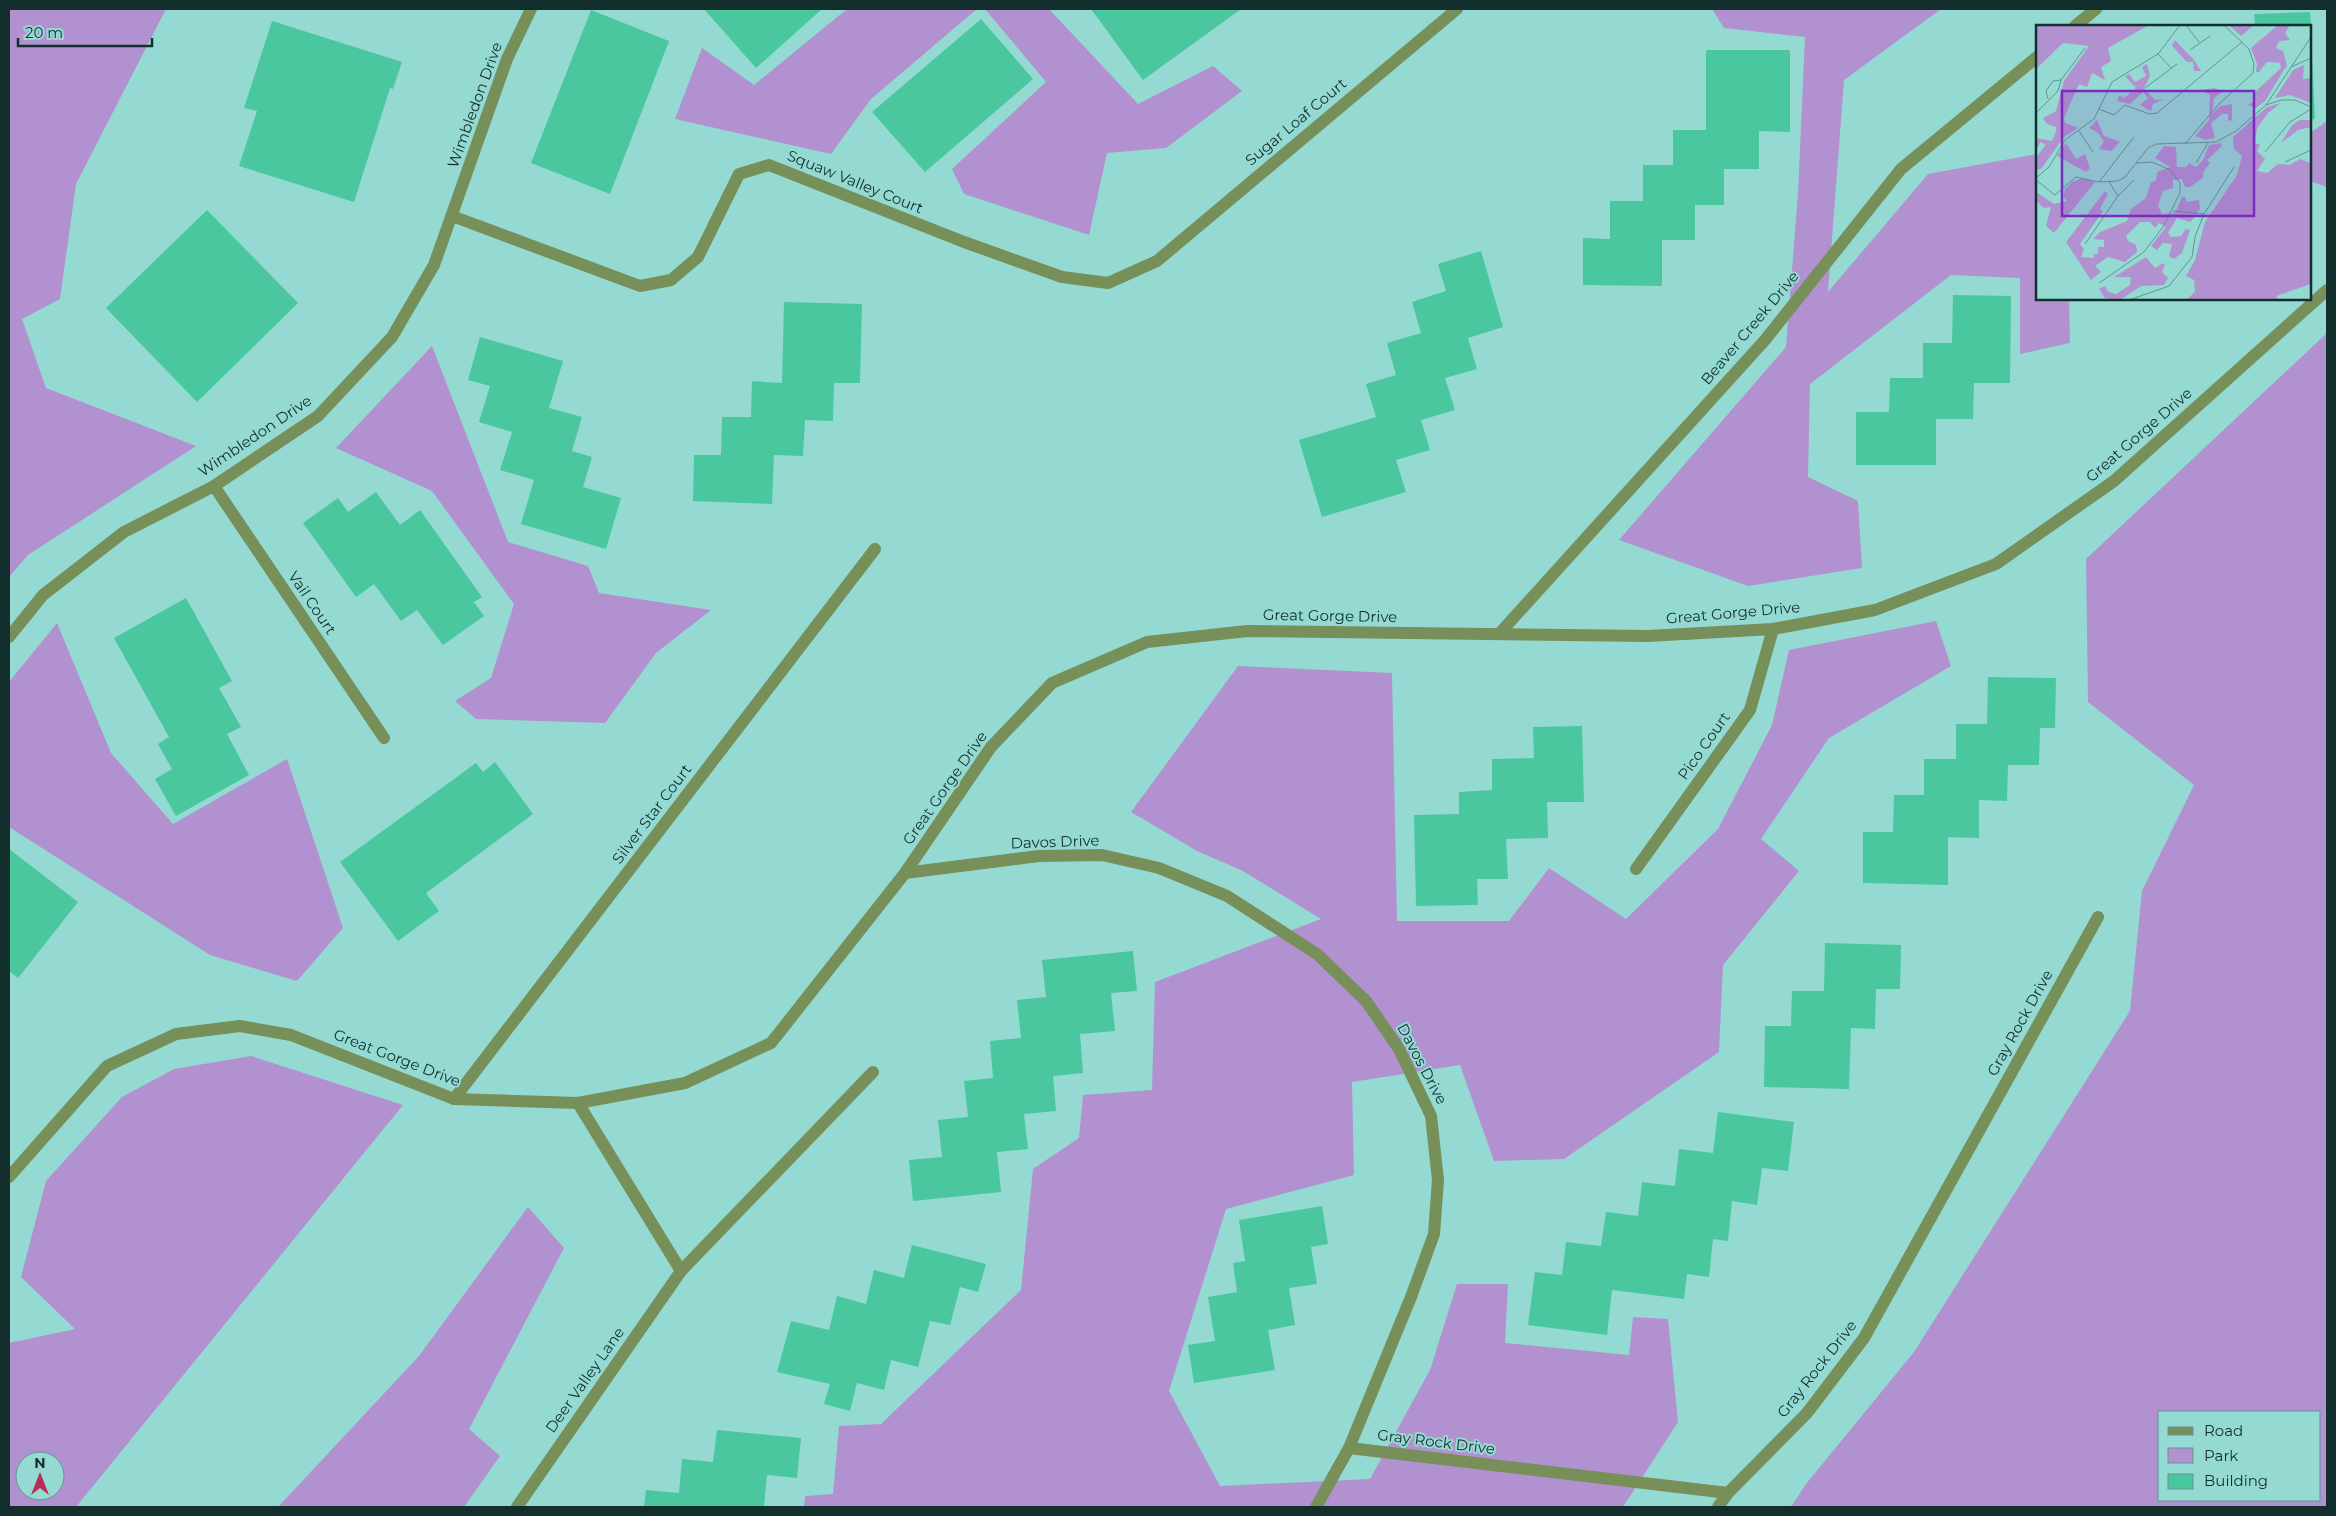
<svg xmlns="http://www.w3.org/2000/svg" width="2336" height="1516" viewBox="0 0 2336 1516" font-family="Montserrat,sans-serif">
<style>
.green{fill:#b291d0;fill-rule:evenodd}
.building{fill:#4ac79e}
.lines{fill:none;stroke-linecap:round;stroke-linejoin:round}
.minor{stroke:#778f58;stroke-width:12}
.labels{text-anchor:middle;stroke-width:4;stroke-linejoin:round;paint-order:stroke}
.street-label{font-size:15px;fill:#122f2d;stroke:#94dad3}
.inset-road{fill:none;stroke:#609691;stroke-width:1}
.view{fill:#7b2cbf;fill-opacity:0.15;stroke:#7b2cbf;stroke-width:2.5}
.inset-edge{fill:none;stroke:#122f2d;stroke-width:2.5}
</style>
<rect width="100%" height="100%" fill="#94dad3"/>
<g class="green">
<path d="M9,9H166L76,184L60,299L22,319L46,388L196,446L28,555L9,577Z"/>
<path d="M847,9H977L871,99L831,154L675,119L702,48L754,85Z"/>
<path d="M985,9H1049L1138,104L1213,66L1242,91L1166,148L1107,153L1089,235L964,194L952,169L1046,82Z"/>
<path d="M1712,9H1941L1844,80L1828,292L1928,174L2037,154V299H2069L2070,343L2020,354V278L1951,275L1810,384L1808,477L1858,501L1862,568L1748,586L1619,540L1786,347L1798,193L1805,37L1724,28Z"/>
<path d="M2327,121V187L2310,181V133Z"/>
<path d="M2327,333V1507H1791L1806,1484L1914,1352L2130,1011L2142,891L2194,785L2088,702L2086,559ZM2160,1412H2320V1500H2160Z"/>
<path d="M432,346L508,542L588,566L599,593L711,610L656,653L605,723L476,719L455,701L491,678L514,604L432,491L336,448Z"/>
<path d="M1936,621L1951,666L1829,738L1761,839L1799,871L1723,965L1719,1052L1564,1159L1494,1161L1460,1065L1352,1082L1354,1175L1226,1209L1169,1391L1220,1486L1370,1479L1430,1370L1457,1284H1508L1505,1343L1629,1355L1633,1317L1668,1319L1678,1422L1623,1507H804L805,1496L833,1494L839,1426L881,1424L1021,1290L1033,1169L1079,1138L1083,1095L1152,1090L1155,982L1321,919L1243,871L1197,851L1131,812L1238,666L1392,673L1397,921H1509L1549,868L1626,919L1718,829L1772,725L1789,650Z"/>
<path d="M57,623L111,753L173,824L287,759L343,928L297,981L210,955L9,827V682Z"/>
<path d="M251,1056L403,1105L76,1507H9V1343L75,1329L21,1277L46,1181L122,1097L174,1069ZM25,1461H55V1491H25Z"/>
<path d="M528,1207L564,1248L469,1429L500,1456L464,1507H278L419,1356Z"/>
</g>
<g class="building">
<path d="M704,9H822L756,68Z"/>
<path d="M1091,9H1241L1143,80Z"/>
<path d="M591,10L669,41L610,194L531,163Z"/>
<path d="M2310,12L2311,26H2255L2254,14Z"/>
<path d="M981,19L1033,79L925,172L872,112Z"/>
<path d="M272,21L402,62L393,89L390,88L354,202L239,166L257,111L244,108Z"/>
<path d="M2311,35L2315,119L2310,120V36Z"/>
<path d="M1706,50H1790V132L1759,131V169H1724V205H1695V240H1662V286L1583,285V238L1610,239V201H1643V165H1673V130H1706Z"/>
<path d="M207,210L298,303L197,402L106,308Z"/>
<path d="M1481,251L1503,327L1468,338L1477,369L1445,378L1455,410L1421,420L1430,450L1396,460L1406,492L1322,517L1299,440L1376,417L1366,384L1396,375L1387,343L1421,333L1412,302L1446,291L1438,264Z"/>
<path d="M1953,295L2011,296L2010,383H1974L1973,419H1936V465H1856V412H1889L1890,378H1923V343H1952Z"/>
<path d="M784,302L862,304L860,383H834L833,421L805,420L803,456L774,455L772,504L693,501L694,455H721L722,417H751L752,381L782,383Z"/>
<path d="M480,337L563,361L549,408L582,417L572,451L592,457L583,487L621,498L606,549L521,524L534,480L500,470L512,432L479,422L490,386L468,380Z"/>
<path d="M376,492L400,525L420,510L482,597L474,602L484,616L443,645L417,610L401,621L374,584L356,597L303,523L338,498L348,512Z"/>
<path d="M186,598L232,681L219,688L241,727L227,734L249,775L176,816L155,779L172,769L158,744L169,737L114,638Z"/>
<path d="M1988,677L2056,678L2055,728H2040L2039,765H2008L2007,801L1979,800V838L1948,837V885L1863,883V832H1893L1894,795H1924V759H1956V724H1987Z"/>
<path d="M1582,726L1584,802H1547L1548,838L1506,839L1508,879H1477L1478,905L1416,906L1414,815L1459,814V792L1492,790V759L1534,758L1533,727Z"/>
<path d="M495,762L533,814L426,893L439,911L398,941L340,862L476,763L483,772Z"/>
<path d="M9,849L78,902L18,978L9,971Z"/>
<path d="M1825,943L1901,945L1900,989H1876L1875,1029L1851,1028L1849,1089L1764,1087L1765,1026H1791L1792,991H1824Z"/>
<path d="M1133,951L1137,991L1111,993L1115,1031L1080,1034L1083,1073L1053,1076L1056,1111L1024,1114L1028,1149L997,1152L1001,1192L913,1201L909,1160L942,1157L938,1120L968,1117L964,1081L993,1078L990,1041L1021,1038L1017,1000L1046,997L1042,960Z"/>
<path d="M1718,1112L1794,1122L1788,1171L1762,1168L1757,1205L1732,1201L1728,1241L1713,1239L1709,1277L1687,1274L1684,1299L1612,1290L1607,1335L1528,1325L1535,1272L1562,1275L1566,1242L1601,1246L1606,1212L1638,1216L1642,1182L1675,1186L1679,1149L1713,1153Z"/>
<path d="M1322,1206L1328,1244L1311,1247L1317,1284L1289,1288L1295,1325L1268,1330L1275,1370L1194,1383L1188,1345L1215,1341L1208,1297L1237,1292L1233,1263L1245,1261L1239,1220Z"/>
<path d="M912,1245L986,1264L978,1292L960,1287L950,1325L930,1321L918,1367L891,1360L884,1390L857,1383L850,1411L824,1404L830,1384L777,1372L791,1321L829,1330L837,1296L866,1304L874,1270L904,1278Z"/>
<path d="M717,1430L801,1438L797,1478L767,1475L764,1507H644L646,1490L679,1493L682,1459L713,1462Z"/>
</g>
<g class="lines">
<g class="minor">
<path d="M2075,26L2096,9"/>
<path d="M452,216L640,286L671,280L698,257L739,174L769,165L964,242L1062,277L1108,283L1157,261L1457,9"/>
<path d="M214,486L384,738"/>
<path d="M1499,634L1765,340L1901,169L2037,57"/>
<path d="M9,637L43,595L124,532L214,486L318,416L392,337L434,265L507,59L531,9"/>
<path d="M1636,869L1750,710L1773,629"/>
<path d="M905,873L1039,856L1102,855L1159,868L1227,896L1317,954L1366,1001L1399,1049L1431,1116L1438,1180L1434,1234L1411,1297L1349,1448L1316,1507"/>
<path d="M454,1099L875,549"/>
<path d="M578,1103L681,1271"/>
<path d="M9,1177L107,1066L176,1034L240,1026L291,1035L454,1099L578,1103L685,1083L771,1043L905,873L991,747L1052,683L1147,642L1247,631L1648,636L1773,629L1875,610L1996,564L2114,481L2327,290"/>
<path d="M1349,1448L1728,1493L1807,1413L1864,1338L2098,917"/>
<path d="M517,1507L681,1271L873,1072"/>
<path d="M1718,1507L1728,1493"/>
</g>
</g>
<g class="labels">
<g class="street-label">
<text transform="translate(475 105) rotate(-70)" y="5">Wimbledon Drive</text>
<text transform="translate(1296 122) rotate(-40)" y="5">Sugar Loaf Court</text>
<text transform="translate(855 182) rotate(22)" y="5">Squaw Valley Court</text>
<text transform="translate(1750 328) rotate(-50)" y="5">Beaver Creek Drive</text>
<text transform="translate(2139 435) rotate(-41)" y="5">Great Gorge Drive</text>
<text transform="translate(255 436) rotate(-34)" y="5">Wimbledon Drive</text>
<text transform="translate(312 603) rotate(56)" y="5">Vail Court</text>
<text transform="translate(1733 613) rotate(-5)" y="5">Great Gorge Drive</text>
<text transform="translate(1330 616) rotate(1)" y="5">Great Gorge Drive</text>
<text transform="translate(1704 746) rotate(-55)" y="5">Pico Court</text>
<text transform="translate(945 788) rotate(-55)" y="5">Great Gorge Drive</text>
<text transform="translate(652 814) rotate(-53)" y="5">Silver Star Court</text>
<text transform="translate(1055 842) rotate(-2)" y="5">Davos Drive</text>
<text transform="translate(2020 1023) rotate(-61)" y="5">Gray Rock Drive</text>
<text transform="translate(397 1058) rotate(21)" y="5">Great Gorge Drive</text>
<text transform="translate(1422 1064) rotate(62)" y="5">Davos Drive</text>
<text transform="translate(1817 1369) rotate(-52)" y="5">Gray Rock Drive</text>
<text transform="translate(585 1380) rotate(-55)" y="5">Deer Valley Lane</text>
<text transform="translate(1436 1442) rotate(7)" y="5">Gray Rock Drive</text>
</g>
</g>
<g transform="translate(2036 25)">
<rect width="275" height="275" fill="#94dad3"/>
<path d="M0,0H113L72,23L75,36L65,42L69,55L56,48L51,62L43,59L28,93L29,98L42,103L28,112L5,144L0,145V132L10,120L5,117L0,124V113L16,116L20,106V102L11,99L7,93L20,86L28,56L53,21L27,18L0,44ZM193,0H218L205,11ZM242,0H254L249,8L254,15L243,16L240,23L247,26L251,40L229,76L220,83L212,80L218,76V68L245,43L244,38L231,37L223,47H220L221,39L215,23ZM139,15L158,35L165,46H158L157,37H151L136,21ZM111,39L114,51L108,63L119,75L128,74L117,79L115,86L104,80L112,73L107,67L94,79L81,76L83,70L88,73L100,63L89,51L93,49L99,57L110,51L106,42ZM268,40L267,54L275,53V78L254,70L239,73L257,45ZM178,63L187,66L178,73L176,89L184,81L196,79V95L192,96V89H186L175,98L179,113L170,115L159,111L173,95L174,70L165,65ZM245,78L232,88L221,103L219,118L224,120L221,126L229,134L221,146L231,148L242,139L254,140L264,134L275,138V259L240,271L242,275H150L159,267L158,255L150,251L159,235L169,197L201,150L206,131L198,124L197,112L231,82ZM61,95L68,111L84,117L75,126L63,124L68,116L61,107L53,103ZM264,95H275V102L262,105L245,118L256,100ZM30,118L40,134L49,129L54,143L50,147L21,131ZM185,118L186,121L171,135L174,138L168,146L167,153L154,162H149L146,154L137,155V163L127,166L122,181L126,189L139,188L146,172H150V177L163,175L164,184L157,194L154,197L141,193L132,208L135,212L145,211L150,204L154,205L146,228L138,234L133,231L136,219L127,218L121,225L115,221L130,202L123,198L119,203L114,197H104L90,211L92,216L100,220L101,227L89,237L72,232L59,241L65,247L55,255L30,217L69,166L72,169L64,184L67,186L44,219L48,224L45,232L58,233V229H62V222H68V215L57,214L64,207L91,196L95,184L110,173L115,157L120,156L121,147L134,142L119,133L128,121L140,122L141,142H150L153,138L160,142L167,135L173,120ZM46,153L59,157L18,208L10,201L15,182L8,183L0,176V167L18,179L31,176L27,172L29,164L36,157ZM110,232L119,243L127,238L129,240L126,247L132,253L128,260L105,261L84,275L69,273L63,264L69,261L72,267L80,269L94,260L95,252H78Z" fill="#b291d0"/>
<path class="inset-road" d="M150,0L163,17M154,25L174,11M122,29L136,44M255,42L275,33M109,63L141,39M12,74L10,66L17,56L25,55M230,80L275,12M63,84L78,90L89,80L113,89L121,88L206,17M0,88L22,66L25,55L49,23M43,106L57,127M149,119L182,80L217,48L218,39L213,24L188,0M229,127L254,97L275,84M249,137L275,125M160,138L172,118M0,153L13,142L29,115L58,94L76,57L122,29L144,0M0,155L19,170L40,152L63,157L82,156L89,152L112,123L120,119L180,117L200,106L230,80L245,75H259L275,82M63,157L98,112M73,157L82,171M137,186L168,189L198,142M49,219L82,171L98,155M63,258L108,227L127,202L144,168V158L134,145L116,137L100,138M93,275L133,261L156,232L159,212L168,189"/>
<path class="view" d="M26,66H218V191H26Z"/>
<rect width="275" height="275" class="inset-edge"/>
</g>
<rect width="2336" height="1516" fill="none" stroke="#122f2d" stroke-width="20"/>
<rect x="2158" y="1411" width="162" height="90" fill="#94dad3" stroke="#609691"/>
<rect x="2168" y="1427" width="25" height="8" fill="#778f58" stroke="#609691"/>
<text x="2204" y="1436" font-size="15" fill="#122f2d">Road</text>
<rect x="2168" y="1448" width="25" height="15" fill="#b291d0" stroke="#609691"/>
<text x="2204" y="1461" font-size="15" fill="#122f2d">Park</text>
<rect x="2168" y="1474" width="25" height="15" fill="#4ac79e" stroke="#609691"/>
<text x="2204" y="1486" font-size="15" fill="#122f2d">Building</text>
<g transform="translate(40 1476)"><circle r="24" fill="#94dad3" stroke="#609691"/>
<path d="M0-4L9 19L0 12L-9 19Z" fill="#b92a56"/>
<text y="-8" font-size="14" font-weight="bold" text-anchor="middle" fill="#122f2d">N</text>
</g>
<path d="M18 38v8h134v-8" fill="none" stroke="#122f2d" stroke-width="2.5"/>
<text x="25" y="38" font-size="15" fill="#122f2d" stroke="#94dad3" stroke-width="4" paint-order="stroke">20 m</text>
</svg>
